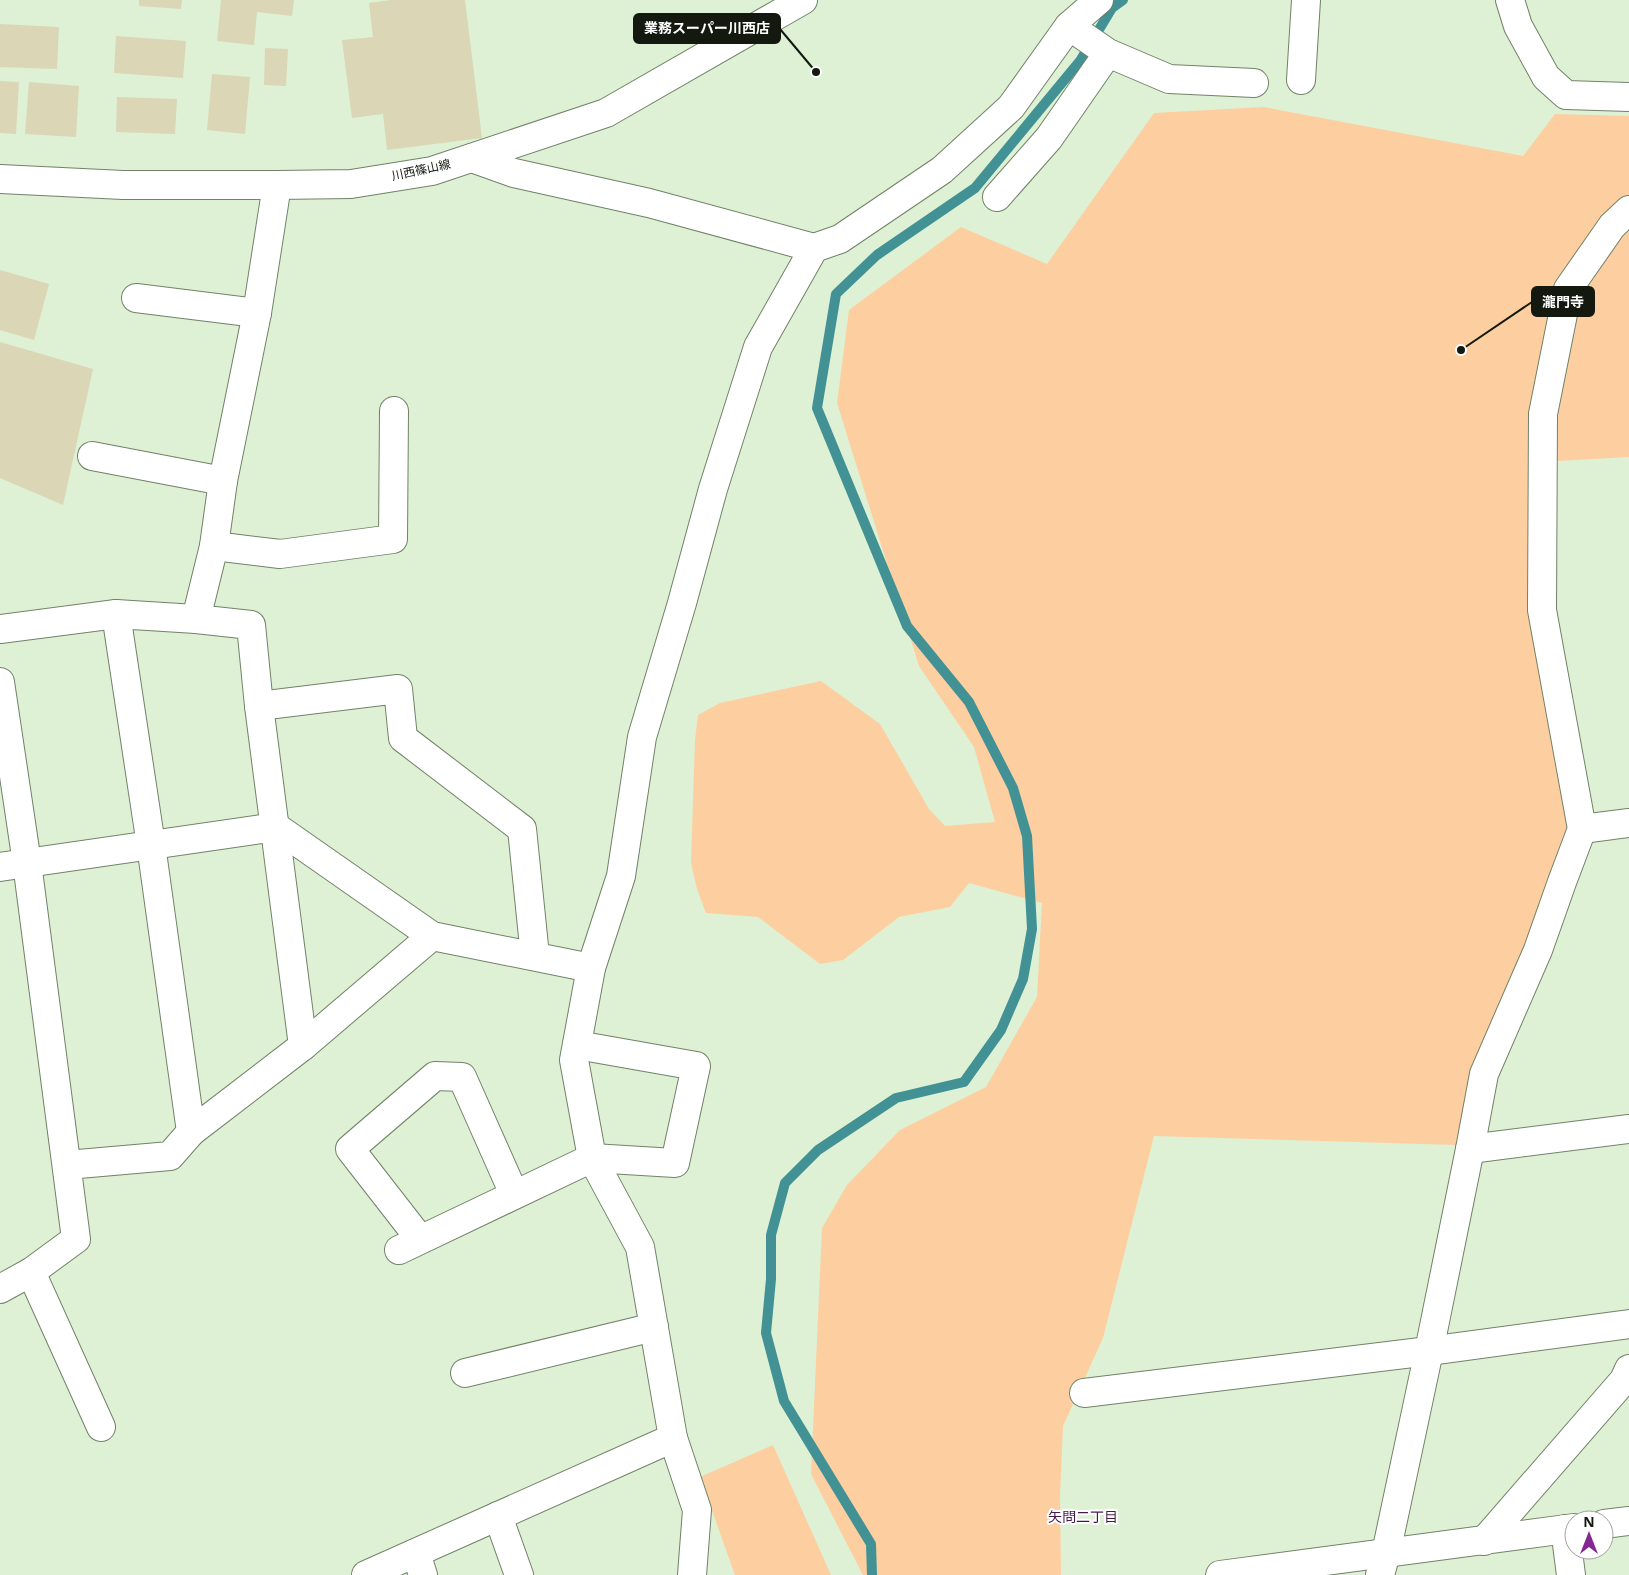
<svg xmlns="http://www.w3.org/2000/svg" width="1629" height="1575" viewBox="0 0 1629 1575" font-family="'Noto Sans','Noto Sans JP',sans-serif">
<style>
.green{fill:#fdcea0}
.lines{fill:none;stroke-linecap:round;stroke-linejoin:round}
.stream{stroke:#429195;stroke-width:10}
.building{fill:#dbd6b6}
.street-casing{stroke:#718268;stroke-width:30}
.primary-casing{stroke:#718268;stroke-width:30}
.street{stroke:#fff;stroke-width:28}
.primary{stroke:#fff;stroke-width:28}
.labels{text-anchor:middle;stroke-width:4;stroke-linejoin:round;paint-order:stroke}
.street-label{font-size:12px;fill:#13190f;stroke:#fff}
.neighbourhood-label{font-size:14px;fill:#461a4d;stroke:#fff}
.leader{fill:none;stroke:#13190f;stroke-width:2}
.callout-dot{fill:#13190f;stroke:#fff;stroke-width:2}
.callout{fill:#13190f;stroke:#13190f;stroke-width:2}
.callout-label{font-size:14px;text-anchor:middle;font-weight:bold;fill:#fff}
</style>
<rect width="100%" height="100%" fill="#def1d4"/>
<g class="green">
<path d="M1264,107L1523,156L1555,114L1629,116V457L1557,461L1531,537L1577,829L1458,1145L1154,1136L1103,1338L1063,1426L1060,1496L1061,1575H863L811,1474L822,1228L847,1185L900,1130L986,1087L1037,997L1042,903L969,883L950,907L899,917L843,960L820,964L758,917L706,913L697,889L691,863L695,740L698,715L720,703L821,681L880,724L929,809L945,826L995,822L974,747L919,666L837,403L849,310L961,227L1047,264L1154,113Z"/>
<path d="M773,1445L831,1575H735L700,1477Z"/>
</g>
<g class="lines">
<path class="stream" d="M872,1575L871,1544L784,1401L766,1333L771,1279V1235L785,1183L818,1150L896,1098L964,1082L1001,1030L1023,979L1032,929L1027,836L1013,788L969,702L907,626L817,408L836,294L877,255L975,188L1080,61L1112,8L1123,0"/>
</g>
<g class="building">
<path d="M139,0H182L181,9L139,6Z"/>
<path d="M221,0H294L292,16L257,12L254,45L217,41Z"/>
<path d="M391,0H465L482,138L387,150L383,114L352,118L342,40L373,37L369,3Z"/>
<path d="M0,24L59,27L57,69L0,67Z"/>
<path d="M116,36L186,41L183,78L114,73Z"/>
<path d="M265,48L288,49L286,86L264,85Z"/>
<path d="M212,74L250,77L245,134L207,130Z"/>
<path d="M0,81L19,82L16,134L0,133Z"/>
<path d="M29,82L79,86L76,137L25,134Z"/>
<path d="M117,97L177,99L175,134L116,132Z"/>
<path d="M0,270L49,284L34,340L0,330Z"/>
<path d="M0,342L93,369L63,505L0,478Z"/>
</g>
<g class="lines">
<defs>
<g id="street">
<path d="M1510,0L1518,26L1546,77L1566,95L1629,97"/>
<path d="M1069,26L1108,53L1169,79L1254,83"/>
<path d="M1301,80L1306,0"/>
<path d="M472,158L514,173L649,203L814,248"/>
<path d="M997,197L1049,138L1108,53"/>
<path d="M136,298L257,313"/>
<path d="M92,456L223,481"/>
<path d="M214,546L280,554L393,539L394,411"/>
<path d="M116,614L196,619L251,625L259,706L303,1046L191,1132L151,845Z"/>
<path d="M196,619L214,546L223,481L257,313L277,185"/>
<path d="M0,629L116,614"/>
<path d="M0,682L27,863L76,1239L31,1272L0,1289"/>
<path d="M259,706L398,689L403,738L522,829L535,956"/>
<path d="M1582,829L1629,823"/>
<path d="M0,867L276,827L432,936L591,968"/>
<path d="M303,1046L432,936"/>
<path d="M1470,1149L1484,1074L1538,950L1562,882L1582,829L1542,610L1543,414L1568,289L1612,226L1629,210"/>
<path d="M67,1165L170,1156L191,1132"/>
<path d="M420,1239L350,1149L435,1076L462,1077L514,1194"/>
<path d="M399,1250L592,1158L675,1163L696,1066L577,1045"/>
<path d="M31,1272L101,1427"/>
<path d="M465,1373L654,1327"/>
<path d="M1084,1393L1429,1351L1629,1324"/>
<path d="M673,1438L697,1510L692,1575"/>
<path d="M498,1516L519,1575"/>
<path d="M1604,1524L1629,1521"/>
<path d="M1565,1529L1571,1575"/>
<path d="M1484,1541L1624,1380L1629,1369"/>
<path d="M416,1553L423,1575"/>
<path d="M366,1575L673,1438L640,1247L592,1158L574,1060L591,968L621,876L642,737L682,603L713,489L758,347L814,248L840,239L942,170L1011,107L1069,26L1099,0"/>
<path d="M1220,1575L1574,1528"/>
<path d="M1380,1575L1386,1553L1429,1351L1470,1149L1629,1129"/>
</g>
<path id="primary" d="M0,179L123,185H277L351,184L432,171L606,113L803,0"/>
</defs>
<use href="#street" class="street-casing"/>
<use href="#primary" class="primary-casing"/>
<use href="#street" class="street"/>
<use href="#primary" class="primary"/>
</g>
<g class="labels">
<g class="street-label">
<text transform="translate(421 170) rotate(-12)" y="4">川西篠山線</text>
</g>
<g class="neighbourhood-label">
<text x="1083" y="1522">矢問二丁目</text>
</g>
</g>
<path class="leader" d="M816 72L780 29M1461 350L1532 302"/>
<g class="callout-dot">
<circle cx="816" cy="72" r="5"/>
<circle cx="1461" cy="350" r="5"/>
</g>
<g class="callout">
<rect x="634" y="14" width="146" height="29" rx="5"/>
<rect x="1532" y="287" width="62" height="29" rx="5"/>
</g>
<g class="callout-label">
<text x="707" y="33">業務スーパー川西店</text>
<text x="1563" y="307">瀧門寺</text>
</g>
<g transform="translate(1589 1535)"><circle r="24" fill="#ffffff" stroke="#a1a39f"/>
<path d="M0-4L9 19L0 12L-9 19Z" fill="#842793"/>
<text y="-8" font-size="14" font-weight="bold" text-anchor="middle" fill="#13190f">N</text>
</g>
</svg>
